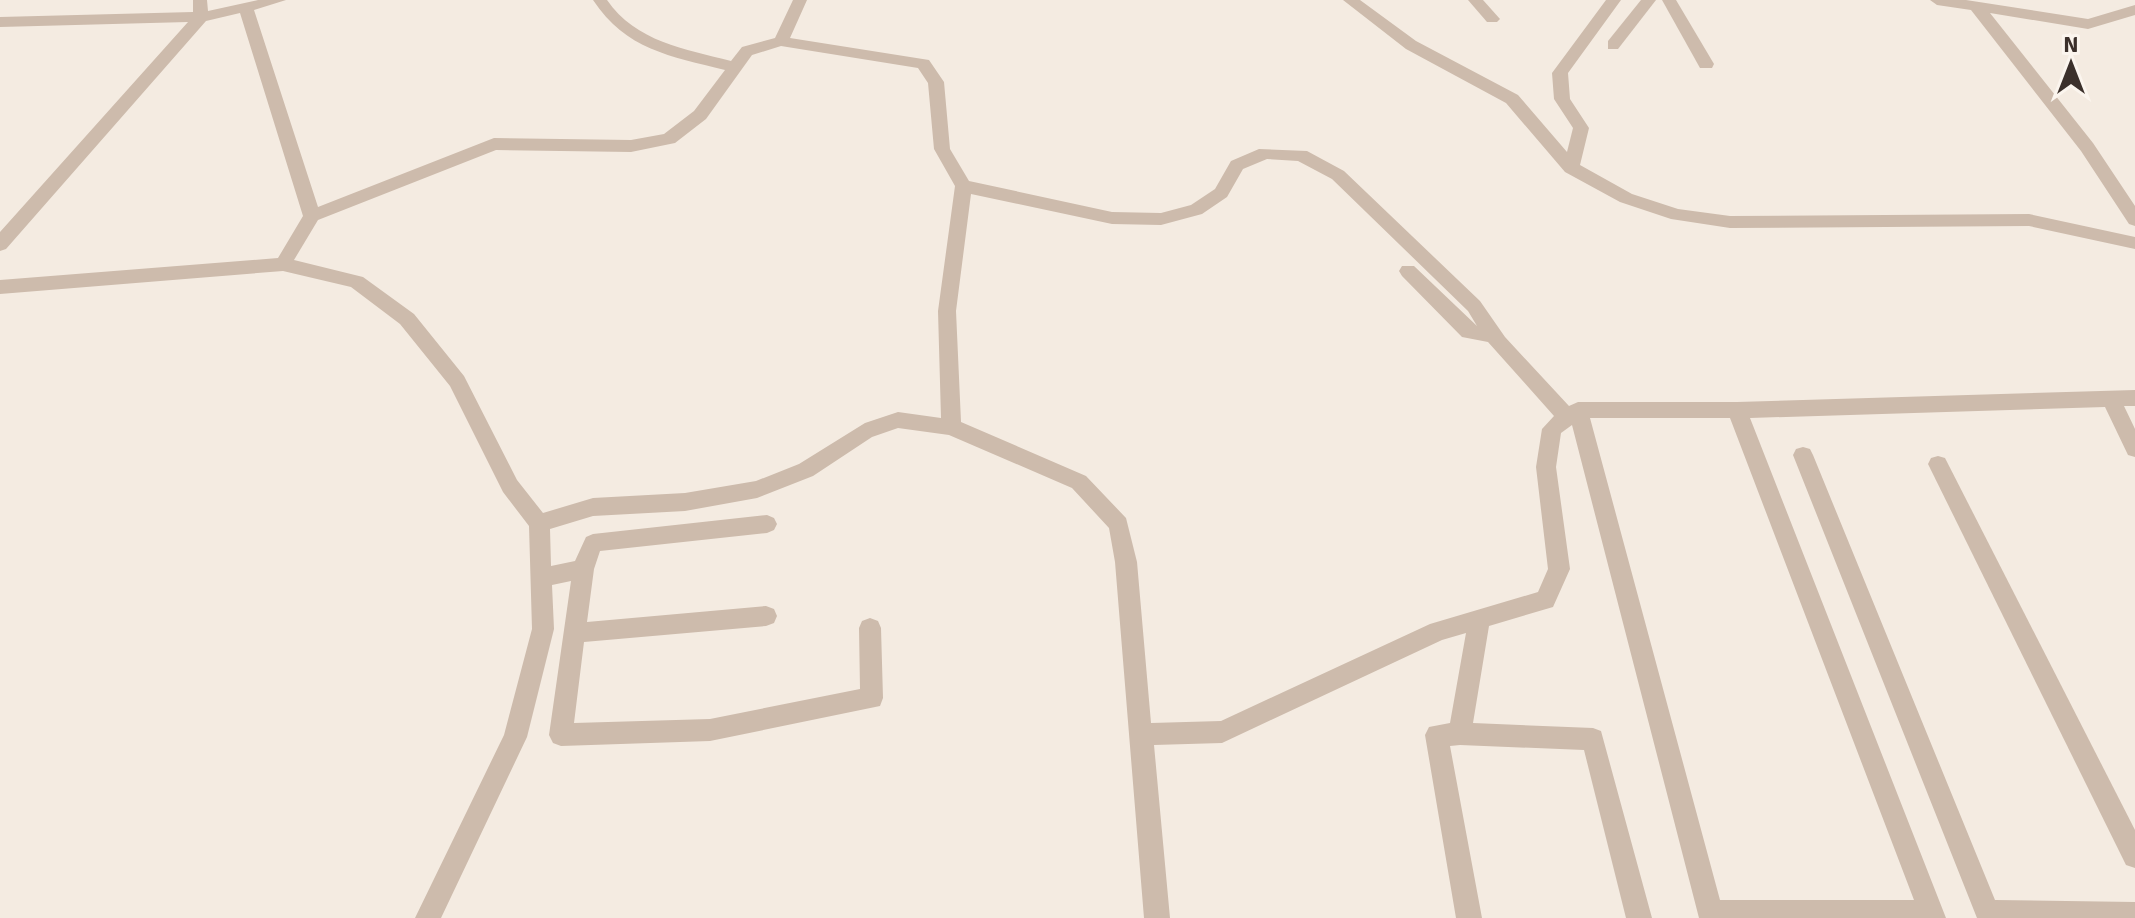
<svg xmlns="http://www.w3.org/2000/svg" width="2135" height="918" viewBox="0 0 2135 918" font-family="Signika,sans-serif">
<style>
.lines{fill:none;stroke-linecap:round;stroke-linejoin:round}
.minor{fill:#cdbbac;fill-rule:evenodd}
</style>
<rect width="100%" height="100%" fill="#f4ebe1"/>
<g class="lines">
<g class="minor">
<path d="M193,0H207L208,11L258,0H286L254,10L318,207L494,138L631,140L664,134L694,111L725,70C670,56 626,50 593,0H607C636,42 685,49 731,61L742,47L775,38L793,0H807L790,38L929,60L944,82L950,149L969,181L1112,212L1161,213L1191,205L1215,189L1231,161L1259,149L1307,151L1344,171L1480,301L1505,337L1569,406L1578,402H1737L2135,390V406H2124L2135,429V457L2128,455L2105,407L1750,418L1946,918H1699L1572,425L1561,433L1556,467L1570,569L1553,607L1489,626L1473,723L1593,728L1601,731L1652,918H1626L1584,750L1460,745L1450,746L1482,918H1456L1425,735L1429,727L1450,723L1466,633L1442,640L1222,743L1154,745L1170,918H1144L1115,562L1109,528L1072,488L949,435L898,428L872,437L813,476L757,498L685,511L593,516L550,529L551,566L575,561L586,537L593,534L767,515L774,518L777,524L774,530L767,533L600,551L594,569L587,622L766,606L774,609L777,616L774,623L766,626L584,642L574,723L710,719L860,689L859,628L862,621L870,618L878,621L881,628L883,698L880,706L710,741L561,746L553,743L549,735L571,581L552,585L554,629L527,737L441,918H415L504,735L532,629L529,526L503,492L450,386L400,324L351,287L283,271L0,294V280L278,258L303,216L240,13L206,21L6,249L0,251V232L188,22L0,27V17L193,12ZM781,46L918,68L928,83L934,149L955,186L938,311L941,418L898,412L865,423L799,464L756,481L685,493L593,498L543,513L517,480L464,376L414,314L363,277L294,260L318,220L496,150L631,152L675,143L706,119L752,55ZM1267,159L1298,161L1332,179L1468,311L1477,326L1414,266H1402L1399,271L1402,276L1462,337L1488,342L1554,416L1542,429L1536,467L1548,569L1538,592L1430,624L1221,721L1151,723L1137,562L1126,518L1086,476L961,422L956,311L971,194L1112,224L1161,225L1202,214L1227,197L1243,169ZM1590,418H1730L1914,900H1720Z"/>
<path d="M1343,0H1360L1416,41L1518,95L1567,152L1573,128L1554,99L1552,73L1606,0H1621L1568,73L1570,99L1589,128L1580,165L1632,194L1678,209L1730,216L2029,214L2135,237V249L2029,226L1730,228L1671,219L1620,202L1565,172L1506,103L1406,49Z"/>
<path d="M1468,0H1483L1500,19L1497,22H1487Z"/>
<path d="M1641,0H1656L1618,49H1608V41Z"/>
<path d="M1662,0H1676L1714,64L1712,68H1700Z"/>
<path d="M1930,0H1966L2088,19L2135,5V15L2088,29L1990,13L2093,143L2135,206V226L2129,224L2081,151L1971,10L1937,5Z"/>
<path d="M1803,447L1810,449L1813,455L1995,900L2135,902V918H1977L1793,455L1796,449Z"/>
<path d="M1938,456L1945,458L2135,830V868L2126,865L1928,464L1931,458Z"/>
</g>
</g>
<g transform="translate(2071 64)" stroke="#fbf5ee" stroke-width="6" paint-order="stroke">
<path d="M0-6L14 30L0 20L-14 30Z" fill="#3b302b"/>
<text y="-12" font-size="22" font-weight="bold" text-anchor="middle" fill="#3b302b">N</text>
</g>
</svg>
